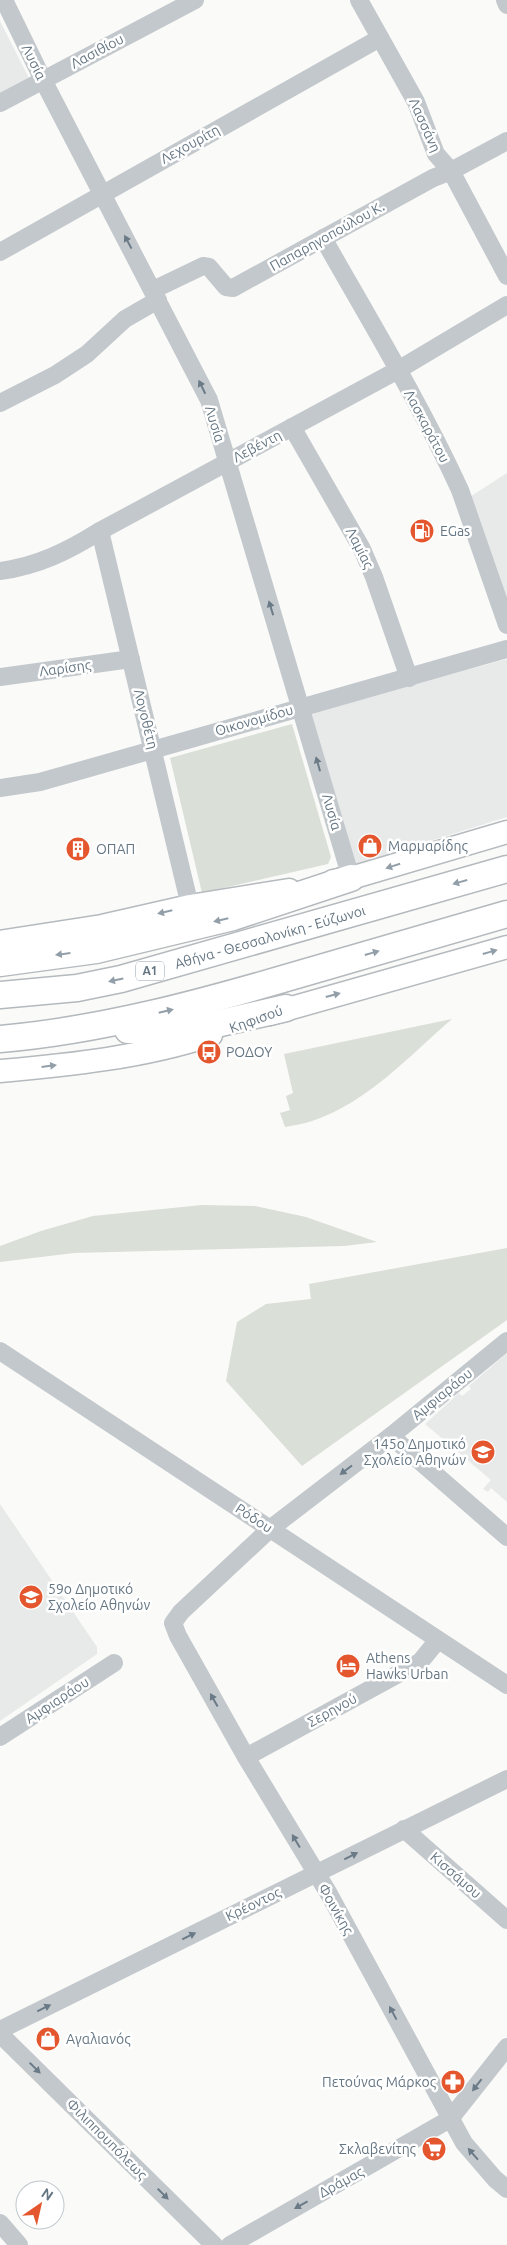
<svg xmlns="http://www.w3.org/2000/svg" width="507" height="2245" viewBox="0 0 507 2245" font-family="Ubuntu,sans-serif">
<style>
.built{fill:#e8e9e9}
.green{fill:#dadfd7}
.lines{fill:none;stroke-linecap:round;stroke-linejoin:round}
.major-casing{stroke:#b5babe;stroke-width:25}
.highway-casing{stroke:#b4b9bd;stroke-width:29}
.minor{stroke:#c3c8cc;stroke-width:18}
.major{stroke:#fff;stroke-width:22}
.highway{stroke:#fff;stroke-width:26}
.oneway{fill:#6a7a87}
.oneway2{fill:#939fa8}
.labels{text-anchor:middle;stroke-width:5;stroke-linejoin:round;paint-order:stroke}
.shield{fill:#fff;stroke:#939fa8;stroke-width:1}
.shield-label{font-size:12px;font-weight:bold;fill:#657683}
.street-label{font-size:14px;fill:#657683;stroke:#fff}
.poi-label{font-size:14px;fill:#657683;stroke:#fff;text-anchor:start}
</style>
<rect width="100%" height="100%" fill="#fafaf8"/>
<g class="built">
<path d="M0,21L29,78L0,93Z"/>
<path d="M507,473V617L468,498Z"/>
<path d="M507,659V817L353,865L308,713Z"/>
<path d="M507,1353V1502L491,1488L488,1492L483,1489L491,1480L425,1424L459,1393L462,1396L471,1389L469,1386Z"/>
<path d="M0,1504L97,1647V1654L0,1721Z"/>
</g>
<g class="green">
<path d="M292,724L331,857L328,864L202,893L170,758Z"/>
<path d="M452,1019C409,1056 367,1103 312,1121C303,1124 294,1125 285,1127L280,1113L290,1110L286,1096L293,1093L284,1054Z"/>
<path d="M202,1205L255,1206L306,1217L377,1242L344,1246L74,1253L0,1262V1246L41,1231L93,1216Z"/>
<path d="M507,1248V1320L302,1466L226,1381L237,1322L266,1304L311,1299L309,1284Z"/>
</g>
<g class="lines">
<defs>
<g id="major">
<path d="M333,881L351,878L507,832"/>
<path d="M0,942L102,926L190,906L289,890"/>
<path d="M270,1014L507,947"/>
<path d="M0,1071C70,1065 144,1057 211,1035"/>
</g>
<g id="highway">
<path d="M0,963L96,950L233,917L351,878"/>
<path d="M0,995L77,988L121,979L507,869"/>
<path d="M128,1030L161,1031L203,1027L286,1008"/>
<path d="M0,1039C103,1030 201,1003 300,974C369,954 438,934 507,914"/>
</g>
</defs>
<use href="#major" class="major-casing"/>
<use href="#highway" class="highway-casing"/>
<g class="minor">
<path d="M4,0L43,80L209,400L351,878"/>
<path d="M359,0L416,102L436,154L451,171L507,276"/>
<path d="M505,0L507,5"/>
<path d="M0,103L195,0"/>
<path d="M323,238C370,321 420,403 460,490L507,625"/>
<path d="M0,252L380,38"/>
<path d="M153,290L203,266L209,267L226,287L233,288L433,178L451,171L507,141"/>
<path d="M0,403L55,375L87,354L125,319L158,300"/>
<path d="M292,427L362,549L374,577L409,678"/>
<path d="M100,531L190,906"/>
<path d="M0,571C38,566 68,551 100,531L398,370L507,305"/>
<path d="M0,677L131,659"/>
<path d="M0,788L40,782L507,649"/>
<path d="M507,1341L391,1436L270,1529L181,1612L173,1623L178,1636L246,1757L329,1894L464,2143L495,2179L507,2189"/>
<path d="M0,1351L507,1685"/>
<path d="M391,1436L507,1537"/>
<path d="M0,1737L114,1663"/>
<path d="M246,1757L420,1662L438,1640"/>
<path d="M404,1829L507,1920"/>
<path d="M0,2030L507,1779"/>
<path d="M0,2034L214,2245"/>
<path d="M0,2223L19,2245"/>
<path d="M230,2245L450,2119L507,2047"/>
</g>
<use href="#major" class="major"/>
<use href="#highway" class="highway"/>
</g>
<defs><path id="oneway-solid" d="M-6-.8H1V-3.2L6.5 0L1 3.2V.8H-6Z" transform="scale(1.25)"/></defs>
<g class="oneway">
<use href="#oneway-solid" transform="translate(128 242) rotate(-118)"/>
<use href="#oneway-solid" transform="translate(202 387) rotate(-116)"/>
<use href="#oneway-solid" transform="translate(271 608) rotate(-107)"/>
<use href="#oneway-solid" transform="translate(318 764) rotate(-106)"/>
<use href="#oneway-solid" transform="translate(346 1470) rotate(143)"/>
<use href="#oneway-solid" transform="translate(214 1700) rotate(-119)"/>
<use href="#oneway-solid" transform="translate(296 1841) rotate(-121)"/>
<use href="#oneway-solid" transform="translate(351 1856) rotate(-27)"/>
<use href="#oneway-solid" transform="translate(189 1936) rotate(-26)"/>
<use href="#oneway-solid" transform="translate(44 2008) rotate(-26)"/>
<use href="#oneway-solid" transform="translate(393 2013) rotate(-118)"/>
<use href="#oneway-solid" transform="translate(35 2068) rotate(45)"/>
<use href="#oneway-solid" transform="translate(477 2085) rotate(128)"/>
<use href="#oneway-solid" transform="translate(473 2154) rotate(-131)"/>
<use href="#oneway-solid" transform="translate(163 2194) rotate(45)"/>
<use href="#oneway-solid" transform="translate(301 2205) rotate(151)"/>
</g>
<g class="oneway2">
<use href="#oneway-solid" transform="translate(393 866) rotate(163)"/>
<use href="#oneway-solid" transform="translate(460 882) rotate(164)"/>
<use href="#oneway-solid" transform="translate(165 912) rotate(167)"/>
<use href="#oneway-solid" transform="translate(221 920) rotate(167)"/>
<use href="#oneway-solid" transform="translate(490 952) rotate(-16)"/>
<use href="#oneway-solid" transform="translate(372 953) rotate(-16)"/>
<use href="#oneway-solid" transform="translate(63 954) rotate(173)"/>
<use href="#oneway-solid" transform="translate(116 980) rotate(168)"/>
<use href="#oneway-solid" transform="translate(333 995) rotate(-15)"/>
<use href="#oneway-solid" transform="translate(166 1011) rotate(-13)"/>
<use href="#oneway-solid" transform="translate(49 1066) rotate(-7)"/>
</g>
<defs>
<symbol id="fuel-disc" viewBox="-11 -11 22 22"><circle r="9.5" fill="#e4572e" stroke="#fff"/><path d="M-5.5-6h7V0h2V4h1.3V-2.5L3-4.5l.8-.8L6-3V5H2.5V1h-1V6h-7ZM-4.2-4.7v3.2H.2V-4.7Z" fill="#fff"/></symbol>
<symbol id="shop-disc" viewBox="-11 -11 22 22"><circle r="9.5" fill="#e4572e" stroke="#fff"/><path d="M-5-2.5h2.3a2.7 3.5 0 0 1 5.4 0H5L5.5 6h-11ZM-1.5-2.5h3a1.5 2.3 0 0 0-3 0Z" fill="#fff"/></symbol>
<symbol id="building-disc" viewBox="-11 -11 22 22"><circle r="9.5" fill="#e4572e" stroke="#fff"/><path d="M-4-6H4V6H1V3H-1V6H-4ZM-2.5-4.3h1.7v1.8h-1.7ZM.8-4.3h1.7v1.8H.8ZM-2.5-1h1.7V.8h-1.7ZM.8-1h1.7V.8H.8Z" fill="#fff"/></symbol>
<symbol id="bus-disc" viewBox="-11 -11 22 22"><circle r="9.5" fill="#e4572e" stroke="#fff"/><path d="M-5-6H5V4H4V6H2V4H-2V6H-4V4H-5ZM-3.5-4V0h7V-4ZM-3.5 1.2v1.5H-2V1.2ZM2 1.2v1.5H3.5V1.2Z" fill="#fff"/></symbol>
<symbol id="school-disc" viewBox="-11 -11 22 22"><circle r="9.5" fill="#e4572e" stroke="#fff"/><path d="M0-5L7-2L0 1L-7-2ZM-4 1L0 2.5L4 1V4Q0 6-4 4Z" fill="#fff"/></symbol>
<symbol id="hotel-disc" viewBox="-11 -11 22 22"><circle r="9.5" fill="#e4572e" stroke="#fff"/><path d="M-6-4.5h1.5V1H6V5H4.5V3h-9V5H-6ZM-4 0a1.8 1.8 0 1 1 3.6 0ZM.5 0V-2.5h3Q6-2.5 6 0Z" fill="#fff"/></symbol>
<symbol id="pharmacy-disc" viewBox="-11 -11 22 22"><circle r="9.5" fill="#e4572e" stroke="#fff"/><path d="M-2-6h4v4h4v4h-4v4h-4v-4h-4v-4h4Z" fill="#fff"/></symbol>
<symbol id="supermarket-disc" viewBox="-11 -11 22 22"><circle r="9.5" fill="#e4572e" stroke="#fff"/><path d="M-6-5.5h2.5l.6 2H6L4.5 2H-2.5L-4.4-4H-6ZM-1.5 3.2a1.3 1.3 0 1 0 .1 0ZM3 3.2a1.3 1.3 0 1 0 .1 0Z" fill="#fff"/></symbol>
</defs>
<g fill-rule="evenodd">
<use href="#fuel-disc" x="408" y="517" width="28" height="28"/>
<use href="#shop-disc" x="356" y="832" width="28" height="28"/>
<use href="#building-disc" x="64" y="835" width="28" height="28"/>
<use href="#bus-disc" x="195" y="1038" width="28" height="28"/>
<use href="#school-disc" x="469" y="1438" width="28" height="28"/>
<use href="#school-disc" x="17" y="1583" width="28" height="28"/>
<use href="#hotel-disc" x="334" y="1652" width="28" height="28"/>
<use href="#shop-disc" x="34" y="2025" width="28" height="28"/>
<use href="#pharmacy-disc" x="439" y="2068" width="28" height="28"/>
<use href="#supermarket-disc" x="420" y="2135" width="28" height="28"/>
</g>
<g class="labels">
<rect class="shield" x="136" y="961.5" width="28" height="19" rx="4"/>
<g class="shield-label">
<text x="150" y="975">Α1</text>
</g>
<g class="street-label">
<text transform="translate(97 51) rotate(-28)" y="5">Λασιθίου</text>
<text transform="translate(34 62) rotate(64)" y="5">Λυσία</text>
<text transform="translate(425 125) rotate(66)" y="5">Λασσάνη</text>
<text transform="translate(190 144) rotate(-29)" y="5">Λεχουρίτη</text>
<text transform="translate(327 236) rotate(-29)" y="5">Παπαρηγοπούλου Κ.</text>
<text transform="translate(215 424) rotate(73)" y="5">Λυσία</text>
<text transform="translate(427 426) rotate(62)" y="5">Λασκαράτου</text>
<text transform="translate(257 446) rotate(-28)" y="5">Λεβέντη</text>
<text transform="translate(360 548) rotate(63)" y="5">Λαμίας</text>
<text transform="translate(65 668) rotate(-8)" y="5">Λαρίσης</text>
<text transform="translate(146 719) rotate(76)" y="5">Λογοθέτη</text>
<text transform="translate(254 720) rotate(-16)" y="5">Οικονομίδου</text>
<text transform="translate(332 812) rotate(74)" y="5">Λυσία</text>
<text transform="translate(270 937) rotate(-16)" y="5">Αθήνα - Θεσσαλονίκη - Εύζωνοι</text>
<text transform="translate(256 1019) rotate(-20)" y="5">Κηφισού</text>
<text transform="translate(442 1394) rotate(-39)" y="5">Αμφιαράου</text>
<text transform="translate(254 1518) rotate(33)" y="5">Ρόδου</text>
<text transform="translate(57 1700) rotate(-33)" y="5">Αμφιαράου</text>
<text transform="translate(332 1710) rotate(-29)" y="5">Σερηνού</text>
<text transform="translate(456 1875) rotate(41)" y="5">Κισσάμου</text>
<text transform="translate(253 1904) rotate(-26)" y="5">Κρέοντος</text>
<text transform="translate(336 1909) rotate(60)" y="5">Φοινίκης</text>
<text transform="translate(107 2139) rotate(45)" y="5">Φιλιππουπόλεως</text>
<text transform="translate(341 2182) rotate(-29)" y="5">Δράμας</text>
</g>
<g class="poi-label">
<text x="440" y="536">EGas</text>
<text x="388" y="851">Μαρμαρίδης</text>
<text x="96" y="854">ΟΠΑΠ</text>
<text x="226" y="1057">ΡΟΔΟΥ</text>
<text x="466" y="1449" text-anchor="end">145ο Δημοτικό<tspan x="466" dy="16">Σχολείο Αθηνών</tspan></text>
<text x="48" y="1594">59ο Δημοτικό<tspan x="48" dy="16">Σχολείο Αθηνών</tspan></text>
<text x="366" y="1663">Athens<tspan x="366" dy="16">Hawks Urban</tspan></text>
<text x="66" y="2044">Αγαλιανός</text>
<text x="436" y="2087" text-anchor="end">Πετούνας Μάρκος</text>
<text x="416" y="2154" text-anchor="end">Σκλαβενίτης</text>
</g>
</g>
<g transform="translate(40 2205) rotate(34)"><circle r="24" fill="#ffffff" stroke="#c1c8cd"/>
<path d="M0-4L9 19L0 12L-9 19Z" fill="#e4572e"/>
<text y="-8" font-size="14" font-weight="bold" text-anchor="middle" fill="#657683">N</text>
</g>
</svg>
